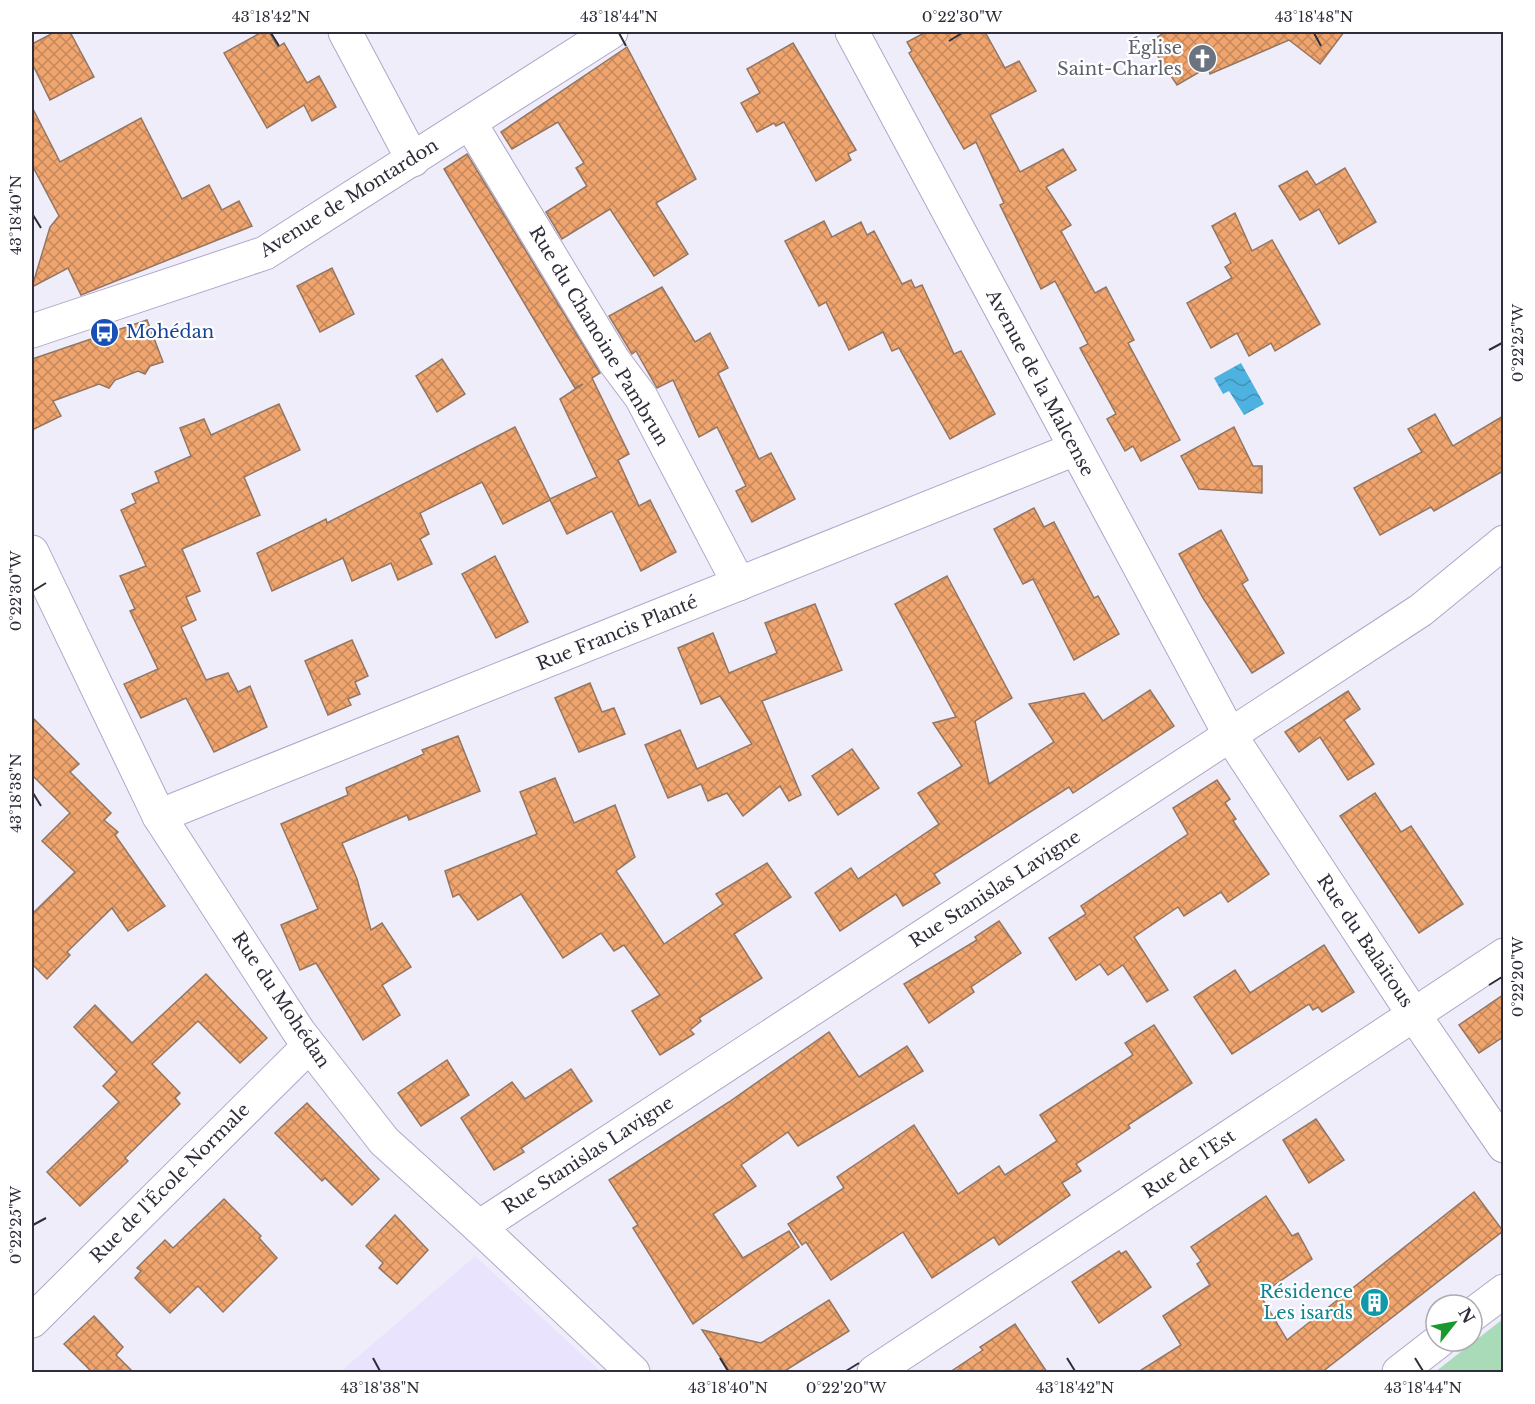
<svg xmlns="http://www.w3.org/2000/svg" width="1535" height="1404" viewBox="0 0 1535 1404" font-family="'Libre Baskerville',serif">
<style>
.built{fill:#e9e3fd}
.park{fill:#aadbb9}
.water{fill:url(#water-waves)}
.building{fill:url(#building-cross-hatch);stroke:#937662;stroke-width:1.5}
.lines{fill:none;stroke-linecap:round;stroke-linejoin:round}
.minor-casing{stroke:#aea6c7;stroke-width:35}
.minor{stroke:#fff;stroke-width:33}
.ticks{fill:none;stroke:#302d3a;stroke-width:2}
.labels{text-anchor:middle;stroke-width:4.5;stroke-linejoin:round;paint-order:stroke}
.worship-label{font-size:18px;fill:#5b616d;stroke:#fff;text-anchor:end}
.street-label{font-size:18px;fill:#302d3a;stroke:#fff}
.transit-label{font-size:18px;fill:#164399;stroke:#fff;text-anchor:start}
.culture-label{font-size:18px;fill:#0d838f;stroke:#fff;text-anchor:end}
.neatline{fill:none;stroke:#302d3a;stroke-width:2}
.ticks-label{font-size:15px;text-anchor:middle;fill:#302d3a}
</style>
<defs>
<pattern id="water-waves" width="16" height="10" patternUnits="userSpaceOnUse" patternTransform="scale(1.5)"><rect width="16" height="10" fill="#4eb2e1"/><path d="M0 5q4-4 8 0t8 0" fill="none" stroke="#4191b7"/></pattern>
<pattern id="building-cross-hatch" width="8" height="8" patternUnits="userSpaceOnUse" patternTransform="scale(1.5)"><rect width="8" height="8" fill="#f1a56e"/><path d="M0 0l8 8M0 8l8-8" fill="none" stroke="#c4875b"/></pattern>
</defs>
<rect width="100%" height="100%" fill="#f0edfb"/>
<path class="built" d="M475,1256L601,1372H340Z"/>
<path class="park" d="M1503,1319V1372H1435Z"/>
<path class="water" d="M1241,363L1264,404L1244,415L1229,391L1223,394L1214,378Z"/>
<g class="building">
<path d="M55,32H70L94,77L50,100L32,63V44Z"/>
<path d="M262,32H269L278,47L284,43L307,83L319,76L336,107L312,121L304,105L267,128L224,53Z"/>
<path d="M926,32H985L1005,68L1019,61L1036,91L990,115L1020,172L1063,149L1076,170L1046,187L1071,225L1061,231L1095,293L1106,287L1134,340L1128,343L1180,440L1141,461L1133,446L1125,451L1107,419L1116,414L1080,348L1088,344L1055,281L1041,289L1000,205L1004,203L976,142L964,149L909,53L912,51L907,42Z"/>
<path d="M1165,32H1344L1320,64L1289,40L1210,74L1208,67L1177,85L1149,43Z"/>
<path d="M793,43L856,150L848,154L851,160L816,181L784,122L776,126L774,123L757,132L741,103L760,93L747,69Z"/>
<path d="M627,47L696,179L656,203L688,254L654,276L610,209L562,239L546,212L587,186L576,168L584,163L558,122L512,149L501,132Z"/>
<path d="M32,107L60,162L141,118L182,199L209,185L222,210L239,201L252,226L81,295L68,268L32,287L50,227L59,216L32,165Z"/>
<path d="M467,154L600,373L592,378L629,454L618,460L639,506L650,500L676,552L641,571L612,511L567,534L550,500L503,524L482,482L420,513L429,534L420,539L432,564L398,580L391,563L352,581L343,558L272,591L257,553L326,519L327,523L515,427L550,499L597,477L560,399L583,384L575,388L444,169Z"/>
<path d="M1345,168L1376,222L1339,244L1319,209L1300,220L1279,186L1307,171L1316,185Z"/>
<path d="M1235,213L1252,251L1272,240L1320,324L1275,351L1271,343L1249,356L1237,333L1211,348L1187,303L1232,278L1225,267L1231,263L1212,226Z"/>
<path d="M824,221L832,237L861,222L867,235L874,231L902,284L911,280L915,288L922,285L954,354L961,351L995,414L950,439L899,348L892,351L883,332L849,350L826,302L819,306L785,241Z"/>
<path d="M332,268L354,314L320,332L297,286Z"/>
<path d="M662,287L695,342L710,333L728,368L718,373L759,459L771,453L795,499L752,522L736,491L746,486L717,427L699,437L673,380L657,388L636,351L632,354L609,316Z"/>
<path d="M147,320L163,362L150,366L145,374L138,371L115,380L109,388L99,384L53,401L61,416L32,430V359Z"/>
<path d="M442,359L465,394L437,412L416,376Z"/>
<path d="M279,404L300,450L244,477L260,515L182,549L200,591L186,597L196,620L181,627L206,680L228,673L238,692L250,686L267,727L214,752L186,698L141,718L124,684L158,669L130,611L135,609L120,576L146,566L121,510L136,503L132,494L159,482L155,472L191,456L180,428L204,419L211,435Z"/>
<path d="M1435,414L1453,446L1503,416V471L1434,511L1431,507L1380,535L1354,488L1422,452L1408,429Z"/>
<path d="M1234,427L1253,466H1262V493L1199,489L1181,456Z"/>
<path d="M1034,508L1044,527L1054,522L1094,598L1098,596L1119,634L1074,660L1033,579L1023,584L994,529Z"/>
<path d="M1221,530L1248,580L1242,584L1284,653L1252,673L1203,598L1179,554Z"/>
<path d="M495,556L528,622L496,638L462,574Z"/>
<path d="M947,576L1012,698L975,721L989,784L1054,742L1029,704L1084,693L1103,721L1150,690L1174,726L1073,793L1069,787L934,874L940,883L903,906L896,894L840,931L815,893L851,868L858,879L939,824L918,793L962,766L933,723L956,717L895,604Z"/>
<path d="M815,604L842,670L762,701L801,795L789,801L780,786L743,816L727,793L708,801L701,784L668,798L645,745L680,730L697,769L752,744L720,696L701,704L678,648L713,633L729,673L777,653L765,623Z"/>
<path d="M352,640L368,676L355,682L360,694L348,699L351,705L328,715L305,661Z"/>
<path d="M590,683L602,712L614,708L625,734L579,752L555,698Z"/>
<path d="M1348,691L1360,709L1344,720L1374,764L1348,780L1320,737L1299,752L1285,732Z"/>
<path d="M32,717L79,764L70,772L111,813L104,820L118,832L115,835L165,906L128,931L112,908L67,952L70,955L47,979L32,964V914L75,872L42,841L70,813L32,775Z"/>
<path d="M458,736L480,791L409,820L407,815L342,843L357,879L371,930L382,923L411,967L382,985L400,1015L363,1040L316,963L300,970L281,925L318,909L281,824L348,795L346,788L424,754L422,750Z"/>
<path d="M852,749L879,788L838,815L812,776Z"/>
<path d="M555,778L574,823L615,805L635,857L616,871L664,944L723,904L716,894L767,863L791,897L734,934L762,978L699,1018L701,1021L690,1030L694,1034L660,1055L632,1011L660,995L624,945L614,951L601,933L563,958L521,894L478,920L459,894L453,897L445,871L537,834L520,792Z"/>
<path d="M1217,780L1230,799L1225,803L1236,819L1233,821L1269,874L1228,902L1221,892L1184,916L1178,907L1134,937L1168,990L1147,1002L1123,965L1108,975L1100,964L1076,980L1049,938L1086,914L1081,906L1188,834L1173,808Z"/>
<path d="M1375,793L1401,832L1411,826L1463,904L1419,933L1340,816Z"/>
<path d="M999,921L1021,953L971,987L974,992L929,1023L904,984L977,940L975,937Z"/>
<path d="M1324,945L1354,992L1322,1012L1318,1007L1313,1010L1309,1004L1232,1054L1194,997L1235,970L1250,993Z"/>
<path d="M206,974L267,1038L240,1063L198,1021L152,1064L180,1093L175,1098L180,1104L125,1158L128,1161L80,1206L47,1172L119,1102L103,1086L117,1072L74,1027L95,1005L132,1043Z"/>
<path d="M1503,995V1037L1479,1053L1459,1025Z"/>
<path d="M1154,1025L1192,1083L1128,1125L1130,1128L1076,1164L1081,1171L1062,1183L1070,1195L999,1245L994,1237L932,1278L903,1232L831,1280L806,1242L802,1245L788,1224L844,1188L837,1177L914,1125L958,1194L999,1166L1005,1175L1057,1141L1040,1115L1133,1055L1125,1043Z"/>
<path d="M829,1032L859,1077L907,1046L923,1071L798,1146L788,1132L741,1165L756,1186L713,1214L743,1258L789,1231L799,1247L693,1324L633,1228L638,1225L609,1180L729,1102Z"/>
<path d="M447,1060L469,1095L421,1126L398,1093Z"/>
<path d="M571,1069L592,1101L521,1148L524,1152L494,1170L461,1118L512,1082L525,1099Z"/>
<path d="M307,1103L379,1179L352,1205L325,1178L322,1181L275,1133Z"/>
<path d="M1316,1119L1344,1160L1309,1183L1283,1140Z"/>
<path d="M1474,1192L1503,1231L1322,1372H1138L1181,1345L1163,1316L1210,1285L1197,1264L1201,1261L1191,1247L1266,1196L1292,1236L1298,1233L1312,1259L1260,1295L1287,1340Z"/>
<path d="M224,1199L261,1236L259,1238L277,1258L223,1312L198,1286L170,1313L135,1278L141,1271L137,1268L165,1240L173,1248Z"/>
<path d="M395,1215L428,1250L397,1284L379,1268L383,1263L366,1246Z"/>
<path d="M1119,1251L1121,1254L1126,1251L1151,1287L1099,1323L1072,1282Z"/>
<path d="M829,1300L849,1331L783,1372H730L702,1330L761,1343Z"/>
<path d="M94,1316L123,1347L116,1355L133,1372H92L64,1344Z"/>
<path d="M1015,1324L1047,1372H950L983,1350L980,1347Z"/>
</g>
<g class="lines">
<defs>
<g id="minor">
<path d="M345,32L413,160"/>
<path d="M852,32L1230,735L1414,1015L1504,1146"/>
<path d="M470,123L614,361L641,397L739,584"/>
<path d="M32,331L265,253L611,32"/>
<path d="M32,552L159,816L299,1032L384,1141L479,1227L633,1372"/>
<path d="M159,816L1075,449"/>
<path d="M479,1227L1421,610L1504,542"/>
<path d="M1472,1315L1504,1291"/>
<path d="M32,1321L309,1046"/>
<path d="M874,1372L1504,955"/>
<path d="M1399,1372L1439,1341"/>
</g>
</defs>
<use href="#minor" class="minor-casing"/>
<use href="#minor" class="minor"/>
</g>
<path class="ticks" d="M271,33L279,46M619,33L626,46M1314,33L1321,46M949,41L962,33M33,215L41,228M1489,350L1502,343M33,591L46,583M33,793L41,806M1489,985L1502,977M33,1225L46,1218M373,1358L380,1371M720,1358L728,1371M1067,1358L1075,1371M1415,1358L1423,1371M846,1371L859,1363"/>
<defs>
<symbol id="church-disc" viewBox="-11 -11 22 22"><circle r="9.5" fill="#6b7280" stroke="#fff"/><path d="M-1.2-6h2.4v3.5h3.3v2.4h-3.3V6h-2.4V-.1h-3.3v-2.4h3.3Z" fill="#fff"/></symbol>
<symbol id="bus-disc" viewBox="-11 -11 22 22"><circle r="9.5" fill="#1a4fb4" stroke="#fff"/><path d="M-5-6H5V4H4V6H2V4H-2V6H-4V4H-5ZM-3.5-4V0h7V-4ZM-3.5 1.2v1.5H-2V1.2ZM2 1.2v1.5H3.5V1.2Z" fill="#fff"/></symbol>
<symbol id="building-disc" viewBox="-11 -11 22 22"><circle r="9.5" fill="#0f9aa8" stroke="#fff"/><path d="M-4-6H4V6H1V3H-1V6H-4ZM-2.5-4.3h1.7v1.8h-1.7ZM.8-4.3h1.7v1.8H.8ZM-2.5-1h1.7V.8h-1.7ZM.8-1h1.7V.8H.8Z" fill="#fff"/></symbol>
</defs>
<g fill-rule="evenodd">
<use href="#church-disc" x="1186" y="42" width="33" height="33"/>
<use href="#bus-disc" x="88" y="316" width="33" height="33"/>
<use href="#building-disc" x="1358" y="1286" width="33" height="33"/>
</g>
<g class="labels">
<g class="worship-label">
<text x="1182" y="54">Église<tspan x="1182" dy="21">Saint-Charles</tspan></text>
</g>
<g class="street-label">
<text transform="translate(349 198) rotate(-32)" y="6">Avenue de Montardon</text>
<text transform="translate(599 336) rotate(59)" y="6">Rue du Chanoine Pambrun</text>
<text transform="translate(1040 383) rotate(62)" y="6">Avenue de la Malcense</text>
<text transform="translate(617 633) rotate(-22)" y="6">Rue Francis Planté</text>
<text transform="translate(995 889) rotate(-33)" y="6">Rue Stanislas Lavigne</text>
<text transform="translate(1365 941) rotate(56)" y="6">Rue du Balaïtous</text>
<text transform="translate(281 1000) rotate(56)" y="6">Rue du Mohédan</text>
<text transform="translate(588 1155) rotate(-33)" y="6">Rue Stanislas Lavigne</text>
<text transform="translate(1189 1164) rotate(-34)" y="6">Rue de l'Est</text>
<text transform="translate(170 1183) rotate(-45)" y="6">Rue de l'École Normale</text>
</g>
<g class="transit-label">
<text x="126" y="338">Mohédan</text>
</g>
<g class="culture-label">
<text x="1353" y="1298">Résidence<tspan x="1353" dy="21">Les isards</tspan></text>
</g>
</g>
<rect width="1535" height="1404" fill="none" stroke="#ffffff" stroke-width="66"/>
<g transform="translate(1454 1323) rotate(59)"><circle r="28" fill="#ffffff" stroke="#acabb0" stroke-width="1.5"/>
<path d="M0-4.5L10 22L0 15L-10 22Z" fill="#17992e"/>
<text y="-9" font-size="16" font-weight="bold" text-anchor="middle" fill="#302d3a">N</text>
</g>
<rect x="33" y="33" width="1469" height="1338" class="neatline"/>
<g class="ticks-label">
<text x="271" y="22">43°18'42"N</text>
<text x="619" y="22">43°18'44"N</text>
<text x="962" y="22">0°22'30"W</text>
<text x="1314" y="22">43°18'48"N</text>
<text transform="translate(16 215) rotate(-90)" y="5">43°18'40"N</text>
<text transform="translate(1518 343) rotate(-90)" y="5">0°22'25"W</text>
<text transform="translate(16 591) rotate(-90)" y="5">0°22'30"W</text>
<text transform="translate(16 793) rotate(-90)" y="5">43°18'38"N</text>
<text transform="translate(1518 977) rotate(-90)" y="5">0°22'20"W</text>
<text transform="translate(16 1225) rotate(-90)" y="5">0°22'25"W</text>
<text x="380" y="1393">43°18'38"N</text>
<text x="728" y="1393">43°18'40"N</text>
<text x="846" y="1393">0°22'20"W</text>
<text x="1075" y="1393">43°18'42"N</text>
<text x="1423" y="1393">43°18'44"N</text>
</g>
</svg>
